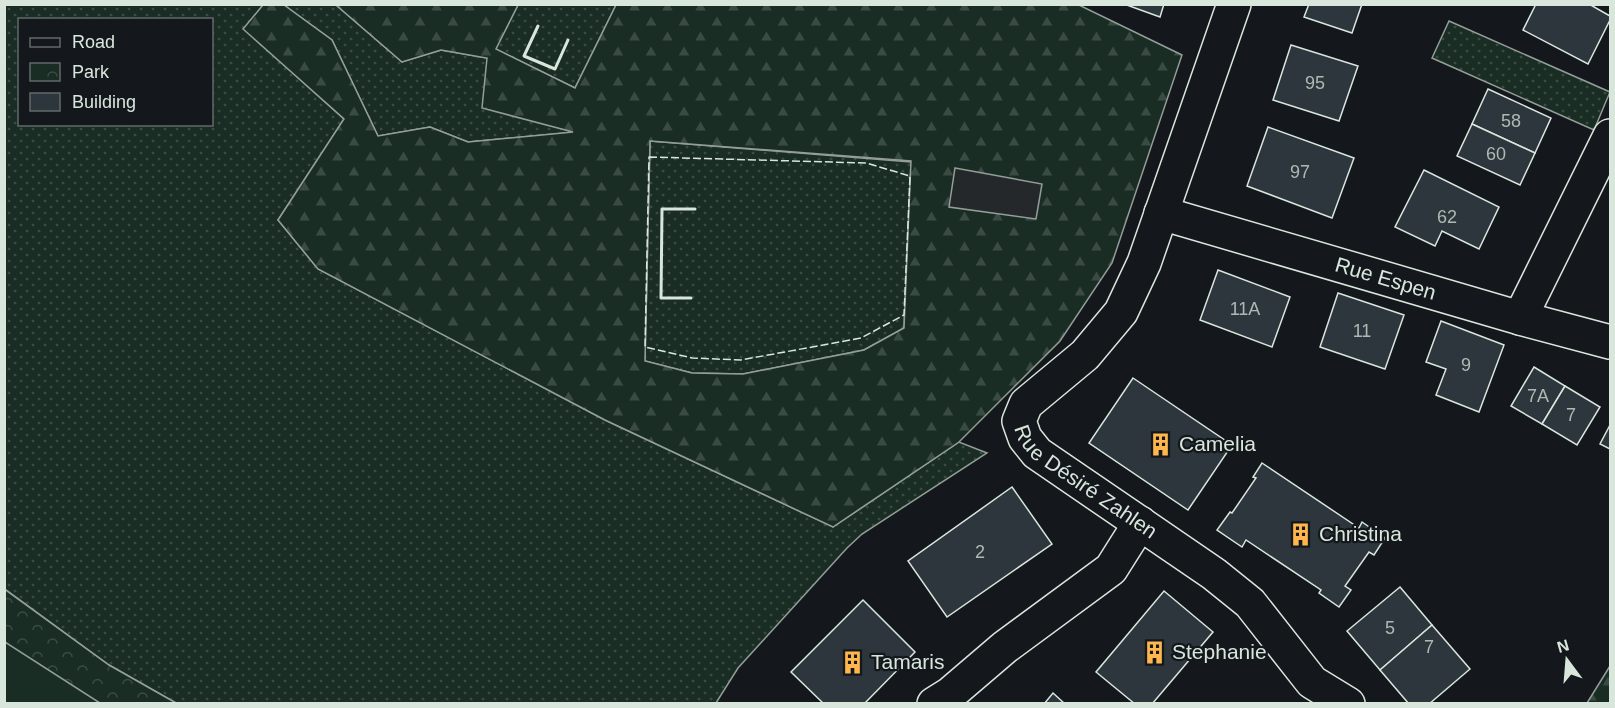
<svg xmlns="http://www.w3.org/2000/svg" width="1615" height="708" viewBox="0 0 1615 708" font-family="Helvetica,sans-serif">
<style>
.grass{fill:url(#grass-dots);stroke:#939e99;stroke-width:1.5;fill-rule:evenodd}
.forest{fill:url(#forest-firs);stroke:#939e99;stroke-width:1.5;fill-rule:evenodd}
.park{fill:url(#park-crowns);stroke:#939e99;stroke-width:1.5}
.garden{fill:#1a2d24;stroke:#939e99;stroke-width:1.5}
.parking{fill:#24282b;stroke:#939e99;stroke-width:1.5}
.building{fill:#2c363c;stroke:#d8e6dc;stroke-width:1.5}
.lines{fill:none;stroke-linecap:round;stroke-linejoin:round}
.minor-casing{stroke:#d8e6dc;stroke-width:36}
.minor{stroke:#14181c;stroke-width:33}
.fence{stroke:#d8e6dc;stroke-width:1.5;stroke-dasharray:8 3;stroke-linecap:butt}
.wall{stroke:#d8e6dc;stroke-width:3}
.labels{text-anchor:middle;stroke-width:4.5;stroke-linejoin:round;paint-order:stroke}
.number-label{font-size:18px;fill:#adbab4}
.street-label{font-size:21px;fill:#d8e6dc;stroke:#14181c}
.poi-label{font-size:21px;fill:#d8e6dc;stroke:#14181c;text-anchor:start}
</style>
<defs>
<pattern id="grass-dots" width="8" height="8" patternUnits="userSpaceOnUse" patternTransform="scale(1.5)"><rect width="8" height="8" fill="#1a2d24"/><path d="M2 2h.1M6 6h.1" fill="none" stroke="#3b4b43" stroke-width="1.8" stroke-linecap="round"/></pattern>
<pattern id="forest-firs" width="22" height="20" patternUnits="userSpaceOnUse" patternTransform="scale(1.5)"><rect width="22" height="20" fill="#1a2d24"/><path d="M5 1l3.5 6h-7zM16 11l3.5 6h-7z" fill="#3b4b43"/></pattern>
<pattern id="park-crowns" width="20" height="18" patternUnits="userSpaceOnUse" patternTransform="scale(1.5)"><rect width="20" height="18" fill="#1a2d24"/><path d="M2 6a3 3 0 1 1 6 0M12 15a3 3 0 1 1 6 0" fill="none" stroke="#3b4b43"/></pattern>
</defs>
<rect width="100%" height="100%" fill="#14181c"/>
<g class="grass">
<path d="M5,5H263L244,29L344,119L278,220L318,269L605,420L833,527L959,442L987,453L862,534L847,548L738,668L716,703H176L109,665L5,589ZM20,20H212V124H20Z"/>
<path d="M284,5H336L402,62L441,50L487,58L576,132L468,142L430,127L378,136L332,40Z"/>
<path d="M518,5H616L575,88L495,49Z"/>
<path d="M1449,21L1610,92L1594,130L1432,58Z"/>
<path d="M650,141L911,162L904,328L864,350L743,374L692,373L645,361Z"/>
</g>
<g class="forest">
<path d="M263,5H284L332,40L378,136L430,127L468,142L573,132L482,108L487,58L441,50L402,62L336,5H518L496,49L575,88L616,5H1079L1182,55L1112,263L1060,341L959,442L833,527L605,420L318,269L278,220L344,119L243,29ZM650,141L911,161L904,328L864,350L743,374L692,373L645,361Z"/>
<path d="M1610,666V703H1587Z"/>
</g>
<path class="park" d="M4,589L109,665L176,703H5Z"/>
<path class="garden" d="M4,642H5L100,703H5Z"/>
<path class="parking" d="M955,168L1042,184L1036,219L949,207Z"/>
<g class="building">
<path d="M1124,4H1164L1160,17Z"/>
<path d="M1309,4H1362L1352,33L1304,17Z"/>
<path d="M1536,4H1589L1610,16V20L1588,64L1523,30Z"/>
<path d="M1291,45L1358,66L1339,121L1273,100Z"/>
<path d="M1488,89L1551,118L1535,153L1472,124Z"/>
<path d="M1472,124L1535,153L1520,185L1457,156Z"/>
<path d="M1268,127L1354,158L1332,218L1247,186Z"/>
<path d="M1424,170L1499,207L1479,249L1442,231L1435,246L1395,227Z"/>
<path d="M1218,270L1290,297L1272,347L1200,320Z"/>
<path d="M1338,293L1404,315L1385,369L1320,347Z"/>
<path d="M1441,321L1504,345L1479,412L1436,395L1446,369L1426,362Z"/>
<path d="M1534,367L1565,386L1542,424L1511,406Z"/>
<path d="M1133,378L1232,445L1188,510L1089,443Z"/>
<path d="M1565,386L1600,407L1577,445L1542,424Z"/>
<path d="M1610,425V449L1600,444Z"/>
<path d="M1262,463L1359,528L1362,522L1385,538L1374,555L1369,552L1345,586L1351,590L1339,607L1319,593L1321,590L1246,540L1242,547L1217,530L1230,512L1232,513L1256,478L1253,477Z"/>
<path d="M1012,487L1052,544L947,617L908,561Z"/>
<path d="M1400,587L1432,625L1380,670L1347,631Z"/>
<path d="M1164,591L1213,632L1152,704H1135L1096,672Z"/>
<path d="M863,600L915,652L864,704H824L791,672Z"/>
<path d="M1432,625L1470,669L1429,704H1409L1380,670Z"/>
<path d="M1053,693L1065,704H1044Z"/>
</g>
<g class="lines">
<defs>
<g id="minor">
<path id="s1" d="M1234,4L1144,263L1121,312L1085,355L1026,404L1019,421L1025,438L1037,453L1214,574L1250,603L1312,682L1348,704"/>
<path id="s2" d="M1161,213L1520,318L1610,342"/>
<path d="M1520,318L1610,136"/>
<path d="M934,704L950,694L1005,647L1111,569L1140,523"/>
</g>
</defs>
<use href="#minor" class="minor-casing"/>
<use href="#minor" class="minor"/>
<path class="fence" d="M649,157L866,163L910,176L904,315L861,338L741,360L692,358L645,347Z"/>
<g class="wall">
<path d="M538,26L524,56L555,69L568,40"/>
<path d="M691,298H661L662,209H695"/>
</g>
</g>
<defs>
<symbol id="building-bare" viewBox="-9 -9 18 18"><path d="M-4-6H4V6H1V3H-1V6H-4ZM-2.5-4.3h1.7v1.8h-1.7ZM.8-4.3h1.7v1.8H.8ZM-2.5-1h1.7V.8h-1.7ZM.8-1h1.7V.8H.8Z" fill="#ffb74d" stroke="#14181c" stroke-width="2.5" paint-order="stroke"/></symbol>
</defs>
<g fill-rule="evenodd">
<use href="#building-bare" x="1144" y="428" width="33" height="33"/>
<use href="#building-bare" x="1284" y="518" width="33" height="33"/>
<use href="#building-bare" x="1138" y="636" width="33" height="33"/>
<use href="#building-bare" x="836" y="646" width="33" height="33"/>
</g>
<g class="labels">
<g class="number-label">
<text x="1315" y="89">95</text>
<text x="1511" y="127">58</text>
<text x="1496" y="160">60</text>
<text x="1300" y="178">97</text>
<text x="1447" y="223">62</text>
<text x="1245" y="315">11A</text>
<text x="1362" y="337">11</text>
<text x="1466" y="371">9</text>
<text x="1538" y="402">7A</text>
<text x="1571" y="421">7</text>
<text x="980" y="558">2</text>
<text x="1390" y="634">5</text>
<text x="1429" y="653">7</text>
</g>
<g class="street-label">
<text dy="7" stroke="none"><textPath href="#s2" startOffset="234">Rue Espen</textPath></text>
<text dy="7" stroke="none"><textPath href="#s1" startOffset="572">Rue Désiré Zahlen</textPath></text>
</g>
<g class="poi-label">
<text x="1179" y="451">Camelia</text>
<text x="1319" y="541">Christina</text>
<text x="1172" y="659">Stephanie</text>
<text x="871" y="669">Tamaris</text>
</g>
</g>
<rect width="1615" height="708" fill="none" stroke="#d8e6dc" stroke-width="12"/>
<rect x="18" y="18" width="195" height="108" fill="#14181c" stroke="#626a69" stroke-width="1.5"/>
<rect x="30" y="38" width="30" height="9" fill="#14181c" stroke="#626a69" stroke-width="1.5"/>
<text x="72" y="48" font-size="18" fill="#d8e6dc">Road</text>
<rect x="30" y="63" width="30" height="18" fill="url(#park-crowns)" stroke="#626a69" stroke-width="1.5"/>
<text x="72" y="78" font-size="18" fill="#d8e6dc">Park</text>
<rect x="30" y="93" width="30" height="18" fill="#2c363c" stroke="#626a69" stroke-width="1.5"/>
<text x="72" y="108" font-size="18" fill="#d8e6dc">Building</text>
<g transform="translate(1567 660) rotate(344)" stroke="#14181c" stroke-width="4.5" paint-order="stroke">
<path d="M0-4.5L10 22L0 15L-10 22Z" fill="#d8e6dc"/>
<text y="-9" font-size="16" font-weight="bold" text-anchor="middle" fill="#d8e6dc">N</text>
</g>
</svg>
